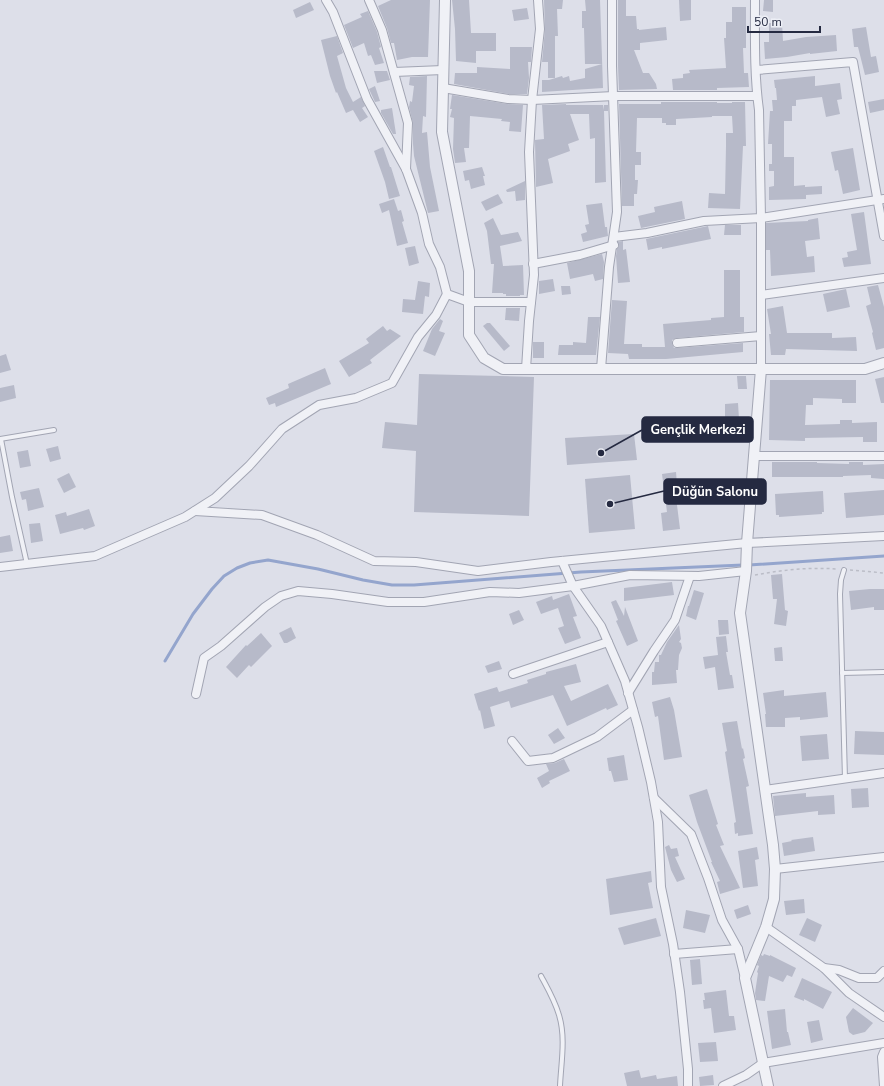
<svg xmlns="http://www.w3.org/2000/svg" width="884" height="1086" viewBox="0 0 884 1086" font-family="'Nunito Sans',sans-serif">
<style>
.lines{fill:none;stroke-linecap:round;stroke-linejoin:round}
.stream{stroke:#94a5cd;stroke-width:3}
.building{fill:#b7bac9}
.service-casing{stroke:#a2a5b3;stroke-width:6}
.minor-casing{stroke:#a2a5b3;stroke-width:10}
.tertiary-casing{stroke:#a2a5b3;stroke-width:12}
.path{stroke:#bbbdc7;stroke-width:1.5;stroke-dasharray:3 3;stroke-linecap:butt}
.service{stroke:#f0f1f6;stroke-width:4}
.minor{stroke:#f0f1f6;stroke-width:8}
.tertiary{stroke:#f0f1f6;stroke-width:10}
.leader{fill:none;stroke:#252a41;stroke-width:1.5}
.callout-dot{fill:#252a41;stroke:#edeff6;stroke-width:1.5}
.callout{fill:#252a41;stroke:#252a41;stroke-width:1.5}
.callout-label{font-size:13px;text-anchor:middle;font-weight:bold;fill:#fff}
</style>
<rect width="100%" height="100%" fill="#dddfe9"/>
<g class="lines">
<g class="stream">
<path d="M749,565L884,556"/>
<path d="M165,661L193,614L212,589L224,576L237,568L250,563L268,560L318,569L363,580L392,585H414L581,572L743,565"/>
</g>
</g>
<g class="building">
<path d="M391,0H430L428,57H412L397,60L394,43H391L387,28L378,6Z"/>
<path d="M452,0H469L471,33H496V51H476V63L456,61L455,29Z"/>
<path d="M544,0H563L562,9H557L558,36H555V78H548V62H542L545,30Z"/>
<path d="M585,0H600L603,88L542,92V80H549L562,76L563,78L569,76L570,81L585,78V69L602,64H585L584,28H582V11H586Z"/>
<path d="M618,0H626V16H636L637,29H639V30L666,27L667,40L640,43V50H634L643,73H649L656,84L657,89L619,90L618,66Z"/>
<path d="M679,0H691V20L680,21Z"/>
<path d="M764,0H773V12L763,11Z"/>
<path d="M310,2L314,10L296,18L293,10Z"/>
<path d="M732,7H746V48H743L744,73H748L749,87L717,88V90H673L672,79L683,78V74L690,73L689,70L726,68L724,38H726V22H732Z"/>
<path d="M527,8L529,19L514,21L512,10Z"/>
<path d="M368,11L377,32L381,47L379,48L384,63L375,65L371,55L368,56L364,43L353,48L344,25L362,17L360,14Z"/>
<path d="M769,23H782L783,41L806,37L836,35L837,51L810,54V53L787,57L765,59L764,42H769Z"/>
<path d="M866,27L871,57L876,56L879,72L865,75L858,47H854L852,29Z"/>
<path d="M337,36L343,53L337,56L346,88L353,102L361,97L365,106L362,108L368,117L360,122L353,110L346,113L337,92L336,93L330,76L321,40Z"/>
<path d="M510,47H532L531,62H528L529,78L527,94H509L454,84L455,73H477V67L510,69Z"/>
<path d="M374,71H387L390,80L377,83Z"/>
<path d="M427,76L426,117L423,116L422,133L427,132L430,167L439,211L428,213L414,156L413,144V123L409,107L410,101L412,102L414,86L409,85L410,77Z"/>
<path d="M815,76V86L840,83L842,99L837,100L840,114L826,117L822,97L796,100V106H792V121H784V157H794V186L805,185V187L822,186V194L806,195V199L769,200V187L774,186V171H769V164H772V144H768L770,111H773L772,100H777L776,88H775L774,80Z"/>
<path d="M375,86L380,101L375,102L369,89Z"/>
<path d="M452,95L507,104L523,105L521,132L509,131L510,122L501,121L502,119L470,116L469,148H464L466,162L455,163L453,149L454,118L450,117L452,109H450Z"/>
<path d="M884,99V110L870,113L868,102Z"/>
<path d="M661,102H717V103H732V102H745L746,146H743L740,209L708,208L709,193L725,194L726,146V133H733L732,116H712V117L676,119V125H666V123H662V118H637L636,152H641V165H635V180H638L637,194H634V206H622L619,104H661Z"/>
<path d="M566,104V105H603L604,110V105H608V111H604L606,182L595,183V138L590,139L589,114H570L579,140L568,144L570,151L548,159L553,183L536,187L535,140L544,139L542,105Z"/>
<path d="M392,108L396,134H393L381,113V110Z"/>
<path d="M383,147L390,167H391L400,196L389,199L385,182L374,151Z"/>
<path d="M853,148L860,190L843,194L838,170L835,171L831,152Z"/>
<path d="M482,167L485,176H483L485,185L471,189L469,180L465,181L463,171Z"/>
<path d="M525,181V200L516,201L515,191L507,192L506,190Z"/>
<path d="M498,194L503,203L486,211L481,202Z"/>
<path d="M394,199L398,211L401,210L404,221L402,222L408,243L397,246L389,210L382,213L379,204Z"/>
<path d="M682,201L685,219L641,228L638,216L655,212L654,207Z"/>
<path d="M602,203L605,227H607L608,236L583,242L581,234L587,232L585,225L589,224L586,205Z"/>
<path d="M864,212L871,264L844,267L842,258L848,257L847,252L857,250L851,214Z"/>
<path d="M493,218L501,235L518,232L522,241L500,246L503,266L523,265L524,295H520V296H506V294H503V293H492L494,264H491L487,231L484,223Z"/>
<path d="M818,218L820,239L805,241L807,257L814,256L815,272L771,276L770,250H766V223L808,221V220Z"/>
<path d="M725,225H741V235H724Z"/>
<path d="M708,226L711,239L662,249V247L648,250L646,239Z"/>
<path d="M623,241V250L626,249L630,282L618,283L616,256L617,249L619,246L618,242Z"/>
<path d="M415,246L419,263L409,266L405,248Z"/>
<path d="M602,254L604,262L603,279L595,281L593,274L570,279L567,263Z"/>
<path d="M724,270H740V317H744V332L677,338L672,340V344L674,348H677L743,343V352L666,359H629L628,354L608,353L612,300L627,301L624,344H642V347H665L663,324L711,320V318L724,317Z"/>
<path d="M553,279L555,291L539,294V281Z"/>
<path d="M418,281L430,283L429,297L425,296L423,314L402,312L403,299L415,300Z"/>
<path d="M878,285L884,307V348L876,350L872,333L873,332L866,306L871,304L867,287Z"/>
<path d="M561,286H570L571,294L562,295Z"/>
<path d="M846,289L850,307L827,312L823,294Z"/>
<path d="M783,306L787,333H832V338L856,337L857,351L786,349L785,355H771L769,334H771L767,309Z"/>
<path d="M506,308H520L519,321L505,320Z"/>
<path d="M588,317H600L596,355H558L559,345H573V342L586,343Z"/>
<path d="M440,319L443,321L439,331L445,333L435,356L423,351L432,329Z"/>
<path d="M487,323H490L510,346L504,351L483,326Z"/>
<path d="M383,326L387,331L390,329L401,336L370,360L372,363L349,377L339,361L369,343L366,339Z"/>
<rect x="533" y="342" width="11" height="16"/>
<path d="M6,354L11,370L0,373V356Z"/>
<path d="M325,368L331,384L276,407L275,403L269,405L266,398L289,388L288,384Z"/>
<path d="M419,374L534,377L529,516L414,512L416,451L382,448L385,422L417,425Z"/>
<path d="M737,376H746L747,389H738Z"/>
<path d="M884,377V403H881L875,379Z"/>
<path d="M770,380H856V403H842V399L813,398V405H806L805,425L840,424V420H852V423L877,422V442H863V437L805,438V441L769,440Z"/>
<path d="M14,385L16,398L0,402V388Z"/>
<path d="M738,403L739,419H725V404Z"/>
<path d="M634,434L637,460L567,465L565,438Z"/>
<path d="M58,446L61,459L50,462L46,449Z"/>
<path d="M28,450L31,466L20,468L17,452Z"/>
<path d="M772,462H817V463L849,464V462H863V465L884,464V479L871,478V475L843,476V477H772Z"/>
<path d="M676,472L678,497H676L680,529L663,531L661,513L667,512L662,474Z"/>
<path d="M69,473L76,487L64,493L57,479Z"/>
<path d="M630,475L635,529L589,533L585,479Z"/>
<path d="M39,488L44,507L28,511L26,499L22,500L20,492Z"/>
<path d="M884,490V515L846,518L844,493Z"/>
<path d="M823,491L824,512H822V514L779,517V515H776L775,494Z"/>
<path d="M89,509L95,526L84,530L83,528L60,534L55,515L66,512L67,516Z"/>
<path d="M40,523L43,541L31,543L29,524Z"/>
<path d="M10,535L13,551L0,553V537Z"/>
<path d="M782,574L785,610L788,611L786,626L774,624L777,599H773L771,575Z"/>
<path d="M672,582L674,595L624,601V588Z"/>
<path d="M870,589H884V610H874V607L851,610L849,591Z"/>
<path d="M694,590L704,593L696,620L686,616L688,606H689Z"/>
<path d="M569,594L577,616L573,617L581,638L565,644L558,628L564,626L558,608L541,614L536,602L552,596L553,600Z"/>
<path d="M616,600L624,616L625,607L638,641L627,646L616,621L618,620L611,602Z"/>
<path d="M519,610L524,620L513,625L509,614Z"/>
<path d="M718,620H728L729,634L719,635Z"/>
<path d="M679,625L681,639L679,642L681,643L682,648L679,655L678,670H676L677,683L652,685V672H654L655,662H659V655H661L667,642Z"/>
<path d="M291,627L296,638L287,643H284L279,633Z"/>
<path d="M261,633L272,646L251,667L249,665L237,678L226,667L246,645L247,646Z"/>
<path d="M726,636L728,652H726L730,675H732L734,688L718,690L715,667L705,669L703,657L718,655L716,637Z"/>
<path d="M782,647L783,661H775L774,648Z"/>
<path d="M499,661L502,669L488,673L485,666Z"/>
<path d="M576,664L581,682L564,686L571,701L608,684L618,705L607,710L606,708L567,726L553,695L511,708L509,701L490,707L495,726L484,729L480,710L479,711L474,694L497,687L499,692L528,683L527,680L546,674V672Z"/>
<path d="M784,690V696L826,692L828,717L800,720V717L785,718V727H766L765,714H766L763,693Z"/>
<path d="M670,697L674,710L682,757L664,760L658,716L655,717L652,702Z"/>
<path d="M737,721L742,749L743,748L745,758L743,759L749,786L746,787L753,834L738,836V833L735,834L734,823L736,822L725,752L727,751L722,723Z"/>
<path d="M558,728L565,738L554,744L548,735Z"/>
<path d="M855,731L884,732V755L854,754Z"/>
<path d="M827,734L829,759L802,761L800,736Z"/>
<path d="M624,755L628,780L614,782L611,771H609L607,758Z"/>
<path d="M564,759L570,771L549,781L550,783L542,788L537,778L549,771L546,764L555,763Z"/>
<path d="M868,788L869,807L852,808L851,789Z"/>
<path d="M707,789L718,824L716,825L724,845L720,846L740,888L720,894L717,882L720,881L711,862H712L697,822L689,795Z"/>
<path d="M806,793V797L834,795L835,814L818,815V811L775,816L773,796Z"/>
<path d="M813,837L815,851L784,856L782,843L792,841L791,840Z"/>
<path d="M669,845L671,849L677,848L679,856L675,857L685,879L677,882L671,870L665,847Z"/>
<path d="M757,847L759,859L755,860L758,886L743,888L738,851Z"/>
<path d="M651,871L652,882L648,883L653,908L610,915L606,879Z"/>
<path d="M804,899L805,913L786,915L784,901Z"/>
<path d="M748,905L751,914L737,919L734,910Z"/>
<path d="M686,910L710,915L705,933L683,928Z"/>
<path d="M656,918L661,936L624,945L618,928Z"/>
<path d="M807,918L822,925L815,942L799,935Z"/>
<path d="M764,954L770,956V955L796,968L792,977L787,975L783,982L769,976L765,1001L756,1000L755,993L758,973L757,972L759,966L757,965L761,955L763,956Z"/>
<path d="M700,959L702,984L692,985L690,960Z"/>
<path d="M802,978L832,992L823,1009L804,999V1001L794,997Z"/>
<path d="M726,990L729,1016H734L736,1030L714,1033L711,1008L704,1009L703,1000H705L704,993Z"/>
<path d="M853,1008L873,1023L865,1032L853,1035L849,1032L846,1017Z"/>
<path d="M785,1009L787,1032H788L791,1045L772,1049L767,1011Z"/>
<path d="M819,1020L823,1040L811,1043L807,1022Z"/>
<path d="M716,1042L718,1061L700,1062L698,1043Z"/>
<path d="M639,1070L641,1078L656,1075L657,1079L677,1076L678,1086H627L624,1073Z"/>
<path d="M713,1075L714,1085L700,1086L699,1077Z"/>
</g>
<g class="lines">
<defs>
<g id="service">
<path d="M0,439L54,430"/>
<path d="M1,439L12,497L27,564"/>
<path d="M844,570L841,580L840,594L845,779"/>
<path d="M842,673L884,672"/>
<path d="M541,976C548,989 555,1001 559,1015C566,1038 561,1063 560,1086"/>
</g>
<g id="minor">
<path d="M326,0L333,12L367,99L406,169L422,213L429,244L440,267L447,294L469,302H531"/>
<path d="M369,0L382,30L408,123L406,169"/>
<path d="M755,0C755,37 754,74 759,110L761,218V369"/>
<path d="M757,70L853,62L884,236"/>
<path d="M394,72L443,70"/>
<path d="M443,88L508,99L532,100L614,96H757"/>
<path d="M614,237L647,233L704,221L761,218L884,199"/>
<path d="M533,264L580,255L614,245"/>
<path d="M761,295L884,278"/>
<path d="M677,343L761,336"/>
<path d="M526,369L529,321L534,275L529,152L532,100L540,29L538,0"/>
<path d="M601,369L609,267L617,212L612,66V0"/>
<path d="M754,456H884"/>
<path d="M195,511L262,515L317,535L374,561L416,562L478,571L551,562L747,543L884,536"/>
<path d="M562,561L573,586L601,626L625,681L638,727L651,782L658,822L661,887L673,944L680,992L688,1069V1086"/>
<path d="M0,567L95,556L185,517L215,498L249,466L282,429L319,405L356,398L392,383L418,337L436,315L447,294"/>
<path d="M513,674L608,642"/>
<path d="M628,693L654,651L675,620L690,576"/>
<path d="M196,694L204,658L221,646L265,607L281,596L298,591L332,594L388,602H424L490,592L519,593L573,586L630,575L699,576L746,571"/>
<path d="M512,741L528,761L553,758L597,737L633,710"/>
<path d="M765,790L884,773"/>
<path d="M654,798L691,834L708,878L722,920L738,949L745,978"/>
<path d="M775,869L884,857"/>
<path d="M766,927L824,968L849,993L884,1017"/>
<path d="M674,954L738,949"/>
<path d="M824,968L839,970L859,978H877L884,971"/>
<path d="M723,1086L746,1075L763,1063L884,1043"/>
<path d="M884,1086L882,1057L884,1052"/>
</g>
<g id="tertiary">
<path d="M445,0L442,132L469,271V335L484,358L503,369H865L884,363"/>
<path d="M761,369L747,543L746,571L740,613L773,845L775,869L774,899L766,927L745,978L768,1086"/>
</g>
</defs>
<use href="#service" class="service-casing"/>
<use href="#minor" class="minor-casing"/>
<use href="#tertiary" class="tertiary-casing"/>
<g class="path">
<path d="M850,570L884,573"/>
<path d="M755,575C782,570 809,567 836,569"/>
</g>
<use href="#service" class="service"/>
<use href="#minor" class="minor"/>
<use href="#tertiary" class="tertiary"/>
</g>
<path class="leader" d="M601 453L642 430M610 504L664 491"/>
<g class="callout-dot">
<circle cx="601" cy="453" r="4"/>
<circle cx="610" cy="504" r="4"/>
</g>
<g class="callout">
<rect x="642" y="417" width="111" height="25" rx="4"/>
<rect x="664" y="479" width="102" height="25" rx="4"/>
</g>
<g class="callout-label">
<text x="698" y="434">Gençlik Merkezi</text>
<text x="715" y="496">Düğün Salonu</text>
</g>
<path d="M748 26v6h72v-6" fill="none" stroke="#252a41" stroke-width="2"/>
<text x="754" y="26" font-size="12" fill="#252a41" stroke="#edeff6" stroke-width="3" paint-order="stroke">50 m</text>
</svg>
